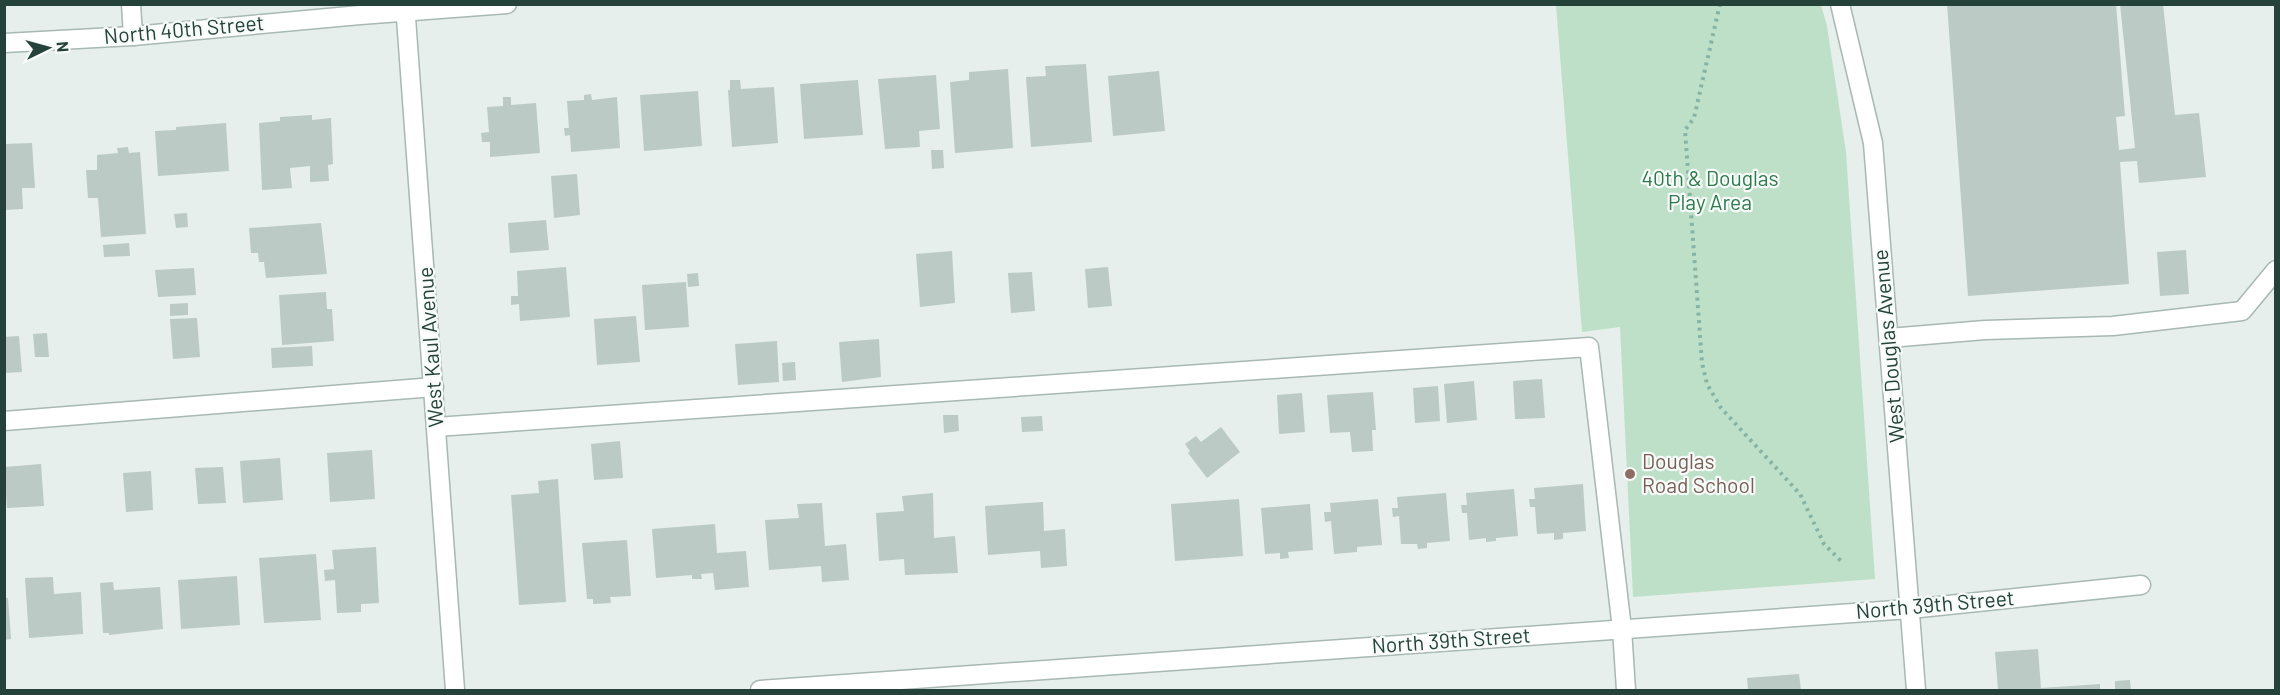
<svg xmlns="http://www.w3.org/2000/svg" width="2280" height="695" viewBox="0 0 2280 695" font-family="Barlow,sans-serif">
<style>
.green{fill:#bfe0c8}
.building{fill:#bbcac4}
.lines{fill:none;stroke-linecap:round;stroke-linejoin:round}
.lane-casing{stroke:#a8b8b2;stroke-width:21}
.street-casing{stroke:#a8b8b2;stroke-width:21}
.path{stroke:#86b3a5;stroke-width:4;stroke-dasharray:3 4.5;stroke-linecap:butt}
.lane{stroke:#fff;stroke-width:18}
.street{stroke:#fff;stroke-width:18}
.education-dot{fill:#8d6e63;stroke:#f7fbf9;stroke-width:2}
.labels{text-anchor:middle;stroke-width:4.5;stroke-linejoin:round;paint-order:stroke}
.street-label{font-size:21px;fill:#24423a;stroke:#f7fbf9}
.park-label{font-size:21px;fill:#2d7a4b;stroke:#f7fbf9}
.education-label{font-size:21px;fill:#785e54;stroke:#f7fbf9;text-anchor:start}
</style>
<rect width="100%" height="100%" fill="#e6efeb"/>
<path class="green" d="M1556,5H1821L1827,26L1846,152L1875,579L1633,597L1620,327L1582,332Z"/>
<g class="building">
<path d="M1947,4H2116L2125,116L2116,117L2119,150L2135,148L2120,4H2163L2175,115L2199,113L2206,177L2139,183L2137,161L2120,162L2129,284L1968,296Z"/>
<path d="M1086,64L1092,142L1031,147L1026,77L1046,76L1045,66Z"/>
<path d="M1008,69L1013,148L955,153L950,82L969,80V72Z"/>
<path d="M1159,71L1165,131L1113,136L1108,76Z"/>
<path d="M936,75L940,129L919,131L920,147L885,149L878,79Z"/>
<path d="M730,80H740L741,89L774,87L778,143L732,147L728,90H730Z"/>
<path d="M858,80L863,135L804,139L800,84Z"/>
<path d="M698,91L702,146L644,151L640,95Z"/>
<path d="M591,94L592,100L617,97L620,148L571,152L570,135L565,136L564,128H569L567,101L584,100V95Z"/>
<path d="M503,97H511V105L536,103L540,153L490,157V142H482L481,133L489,132L487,107L503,106Z"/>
<path d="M312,115V120L331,118L333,164L328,165L329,181L310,182V166L290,168L292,188L262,190L259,123L280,121V117Z"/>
<path d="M226,123L229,171L158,176L155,131L176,130V127Z"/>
<path d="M32,143L35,188H22L23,209L4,210V144Z"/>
<path d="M128,147L129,153L140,152L146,234L101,237L98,198H88L86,170H97V155L118,153L117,148Z"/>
<path d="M931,150H943L944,168L932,169Z"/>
<path d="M577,174L580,215L554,218L551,176Z"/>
<path d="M187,213L188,227L176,228L174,214Z"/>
<path d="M546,220L549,250L510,253L508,223Z"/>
<path d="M321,223L327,274L266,278L264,262H259L258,253H251L249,228Z"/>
<path d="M129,243L130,256L104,257L103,245Z"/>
<path d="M2186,250L2189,294L2160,296L2157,252Z"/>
<path d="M952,251L955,303L920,307L916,254Z"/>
<path d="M566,267L570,317L520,321L519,304L511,305V296H518L517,271Z"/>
<path d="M1108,267L1112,306L1088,308L1085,269Z"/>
<path d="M194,268L196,295L158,297L155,270Z"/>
<path d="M1032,272L1035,311L1011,313L1008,273Z"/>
<path d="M698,273L699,286L688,287L687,274Z"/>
<path d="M686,282L689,327L645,330L642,285Z"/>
<path d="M326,292L327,309H332L334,341L282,345L279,295Z"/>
<path d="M188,303V315L170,316V304Z"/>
<path d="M636,316L640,362L597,365L594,319Z"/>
<path d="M197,318L200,357L173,359L170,319Z"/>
<path d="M47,333L49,357H35L33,334Z"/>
<path d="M19,336L22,372L4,373V337Z"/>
<path d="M879,339L881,377L842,382L839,342Z"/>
<path d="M777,341L779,382L738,385L735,344Z"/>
<path d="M312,346L313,366L272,368L271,348Z"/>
<path d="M795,362L796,380L783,381L782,363Z"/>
<path d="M1542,379L1545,418L1515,419L1513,381Z"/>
<path d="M1474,381L1477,420L1447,423L1444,384Z"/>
<path d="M1438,386L1440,421L1415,423L1413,388Z"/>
<path d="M1373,392L1376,430H1372L1373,451L1352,452L1350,432L1330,433L1327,395Z"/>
<path d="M1302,393L1305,432L1279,434L1277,395Z"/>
<path d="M943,415H958L959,431L944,433Z"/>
<path d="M1042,416L1043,431L1022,432L1021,417Z"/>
<path d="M1221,427L1240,452L1207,478L1188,453L1190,451L1185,444L1196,436L1201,442Z"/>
<path d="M620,441L623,478L594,480L591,444Z"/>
<path d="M372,450L375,499L330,502L327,453Z"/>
<path d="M280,458L283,500L243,503L240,461Z"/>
<path d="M41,464L44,506L7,508L4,467Z"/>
<path d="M223,467L226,503L198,504L195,468Z"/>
<path d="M151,471L153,510L126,512L123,473Z"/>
<path d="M558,479L566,602L519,605L511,495L539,493L538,481Z"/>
<path d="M1583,484L1586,531L1563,533V539L1554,540V533L1537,534L1535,507H1530L1529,499H1535L1534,488Z"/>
<path d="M1514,489L1518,536L1496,538V541L1486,542V538L1469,540L1467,513H1462L1461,505H1467L1466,493Z"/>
<path d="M933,493L934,538L955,536L958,573L905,575L904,559L879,561L876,513L904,511L902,496Z"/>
<path d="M1446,493L1450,541L1427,543V548L1418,549L1417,544H1401L1399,516L1393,517L1392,508H1398L1397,497Z"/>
<path d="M1239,499L1243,556L1175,561L1171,504Z"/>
<path d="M1378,499L1382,545L1357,547V552L1334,554L1331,521L1325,522L1324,512H1331L1330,503Z"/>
<path d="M1043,502L1044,531L1065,529L1067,566L1041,568L1040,551L988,555L985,506Z"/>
<path d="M822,503L825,546L846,544L849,580L822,582L821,566L769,570L765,520L799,518L797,504Z"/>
<path d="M1310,504L1313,550L1288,552L1289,558L1280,559V553L1265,554L1261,508Z"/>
<path d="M715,524L717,553L746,551L749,587L715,590L713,573L701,574L702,579H692V575L656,578L652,529Z"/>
<path d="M627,540L631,596L610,597L611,603L593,604V599H587L582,543Z"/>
<path d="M376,547L379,603L361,604V612L337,613L335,580L325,581L324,570L334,569L332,550Z"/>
<path d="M316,554L321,620L264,623L259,558Z"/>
<path d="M237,576L240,625L181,629L178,580Z"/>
<path d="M53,577L54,594L81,592L83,634L29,638L25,578Z"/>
<path d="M113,582L114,590L160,587L163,629L109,635V633H103L100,583Z"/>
<path d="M4,598H8L11,639L4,640Z"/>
<path d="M2038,649L2041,688L2100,684V690H1998L1995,652Z"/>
<path d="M1799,674L1801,690H1748L1747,678Z"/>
<path d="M2130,680L2131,690H2115V681Z"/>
</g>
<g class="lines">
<defs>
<g id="lane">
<path d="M131,4L133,36"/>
<path d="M1889,338L1985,330L2113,326L2242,311L2276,270"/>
<path d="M4,421L434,387"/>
<path d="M436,427L1589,347L1622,629L1626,690"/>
</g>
<g id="street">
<path d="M405,4L455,690"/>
<path d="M1840,4L1873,143L1916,690"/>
<path d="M4,43L133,36L360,15L507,4"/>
<path d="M760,690L1910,609L2141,585"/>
</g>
</defs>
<use href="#lane" class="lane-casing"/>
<use href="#street" class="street-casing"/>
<path class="path" d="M1720,4L1694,118L1685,130L1702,363L1707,384L1721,408L1800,494L1824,544L1842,562"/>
<use href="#lane" class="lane"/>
<use href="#street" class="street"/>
</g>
<circle class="education-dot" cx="1630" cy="474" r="6"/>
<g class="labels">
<g class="street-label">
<text transform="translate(184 30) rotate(-5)" y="7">North 40th Street</text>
<text transform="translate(1889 346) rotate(-95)" y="7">West Douglas Avenue</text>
<text transform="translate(431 347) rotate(-94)" y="7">West Kaul Avenue</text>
<text transform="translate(1935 605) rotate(-5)" y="7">North 39th Street</text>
<text transform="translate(1451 641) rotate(-4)" y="7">North 39th Street</text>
</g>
<g class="park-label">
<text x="1710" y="186">40th &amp; Douglas<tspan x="1710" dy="24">Play Area</tspan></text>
</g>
<g class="education-label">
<text x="1642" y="469">Douglas<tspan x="1642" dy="24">Road School</tspan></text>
</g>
</g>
<rect width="2280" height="695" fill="none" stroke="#24423a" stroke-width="12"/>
<g transform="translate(48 48) rotate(85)" stroke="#f7fbf9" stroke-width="4.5" paint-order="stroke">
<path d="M0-4.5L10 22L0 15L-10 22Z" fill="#24423a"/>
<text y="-9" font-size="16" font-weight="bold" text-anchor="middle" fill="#24423a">N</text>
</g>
</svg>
